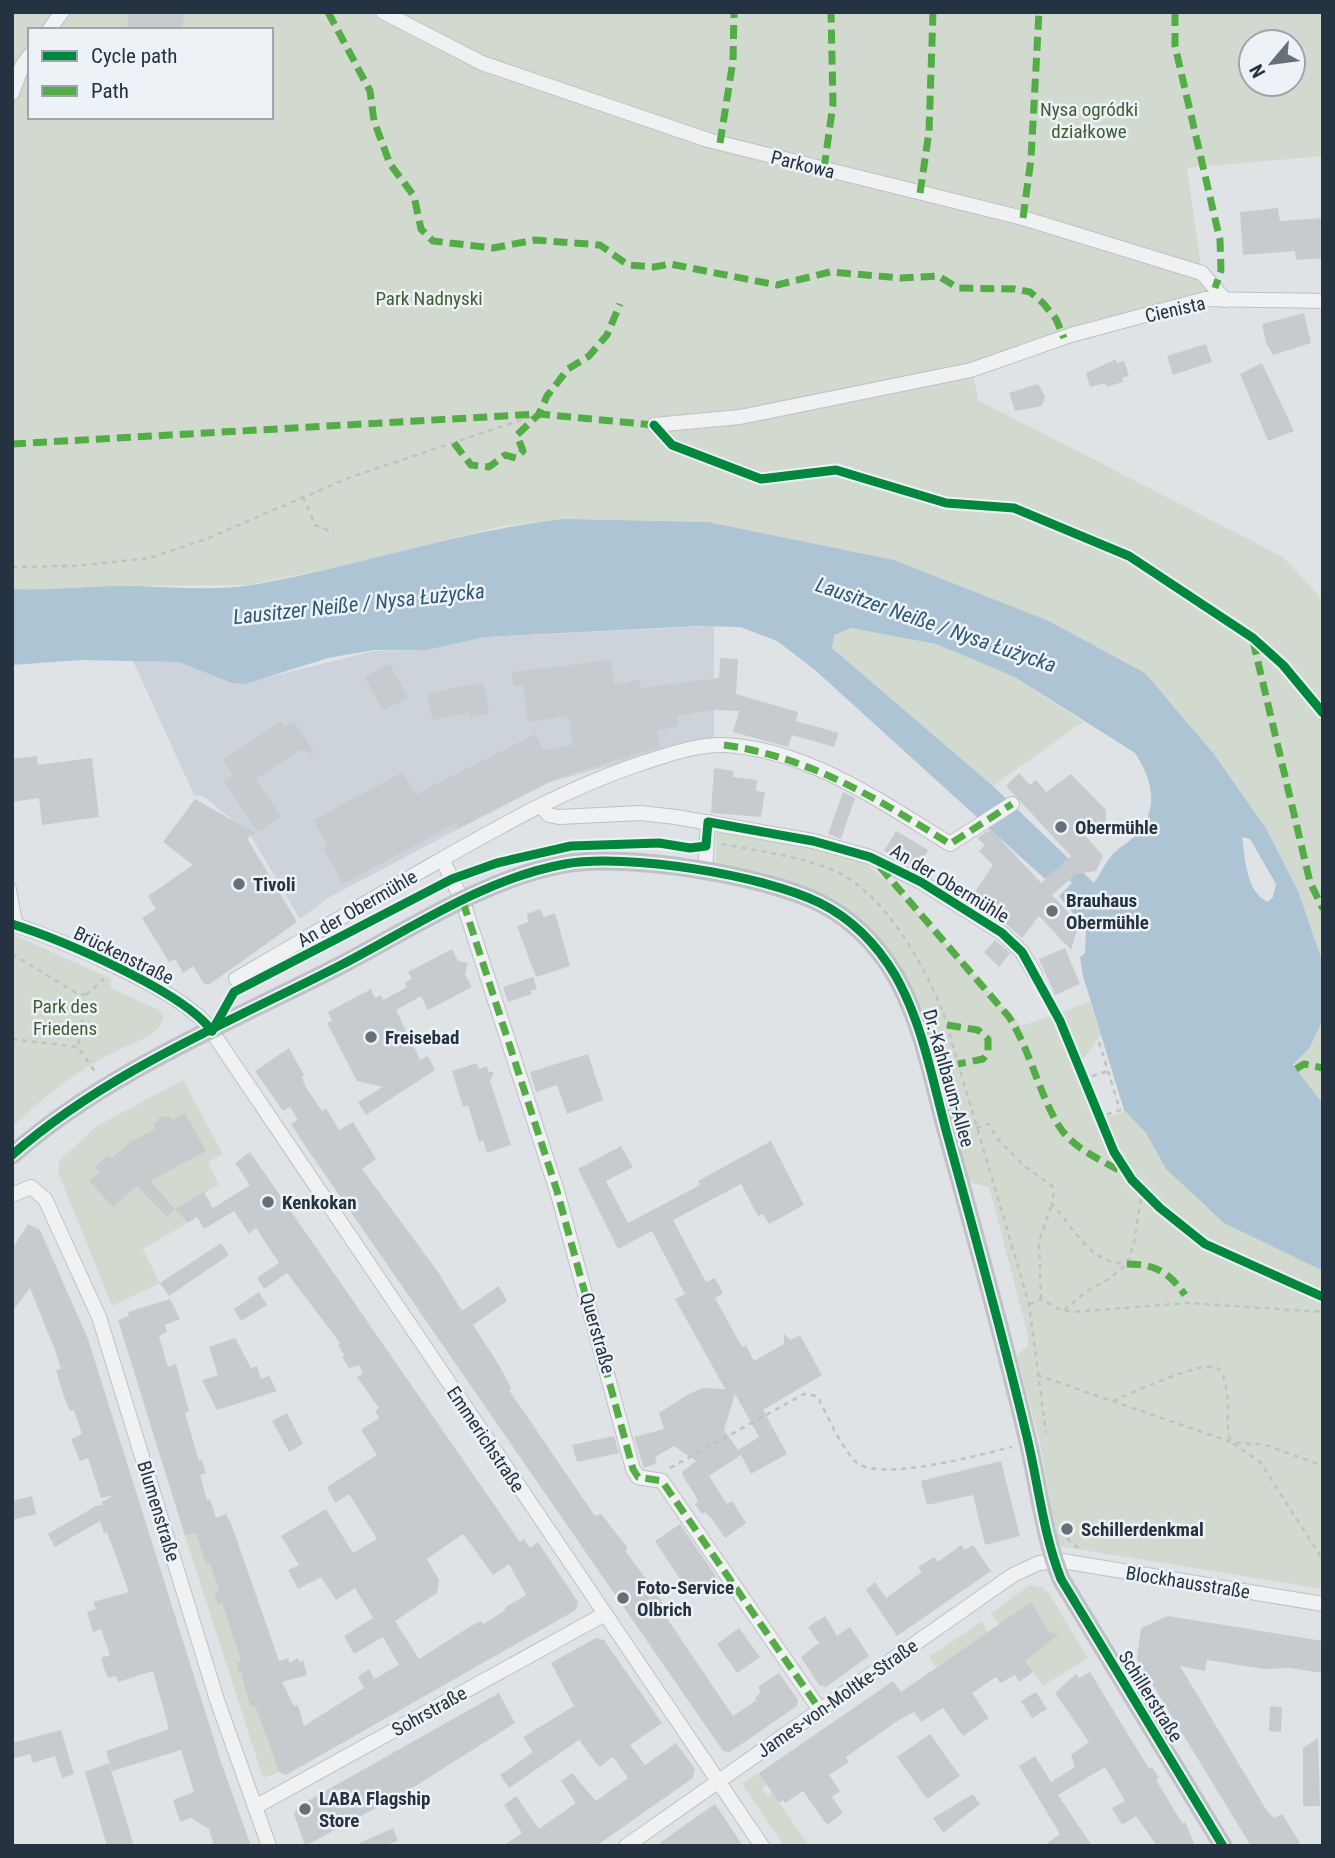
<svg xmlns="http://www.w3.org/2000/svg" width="1335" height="1858" viewBox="0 0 1335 1858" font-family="'Roboto Condensed',sans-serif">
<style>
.built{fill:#cdd3da}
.green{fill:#d2dad0;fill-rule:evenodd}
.water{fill:#acc4d4;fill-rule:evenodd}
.building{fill:#c8cbce;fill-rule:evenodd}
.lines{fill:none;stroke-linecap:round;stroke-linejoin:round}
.lane-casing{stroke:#bec1c4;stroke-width:9}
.street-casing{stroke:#bec1c4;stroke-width:16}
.path{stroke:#bfc2c5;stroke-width:2.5;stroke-dasharray:5 5;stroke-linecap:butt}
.lane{stroke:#eff1f2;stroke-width:7}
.street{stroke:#eff1f2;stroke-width:14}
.secondary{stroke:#bec2c6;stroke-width:19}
.quiet{stroke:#53ac46;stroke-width:7;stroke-dasharray:14 7;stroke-linecap:butt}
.cycleway-casing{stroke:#edf2f6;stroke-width:13}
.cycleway{stroke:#00873e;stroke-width:9}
.poi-dot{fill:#66707b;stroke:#edf2f6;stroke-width:2.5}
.labels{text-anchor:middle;stroke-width:5;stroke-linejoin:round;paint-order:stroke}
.park-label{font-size:19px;fill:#3f5e31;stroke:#edf2f6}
.street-label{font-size:19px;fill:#253241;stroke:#edf2f6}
.poi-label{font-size:19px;font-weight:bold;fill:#253241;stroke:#edf2f6;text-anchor:start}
.water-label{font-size:21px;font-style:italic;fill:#2c5778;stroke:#edf2f6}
</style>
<rect width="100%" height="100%" fill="#e0e3e6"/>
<path class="built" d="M714,626V737L543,784L328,898L300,919L249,833L203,796L194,795L133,661L179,662L230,682L257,680L374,651L422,650L485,637Z"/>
<g class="green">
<path d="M12,12H1323V156L1187,168L1202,273L1225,300L1205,299L1072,333L972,368L978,400L1283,557L1323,600V963L1298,891L1267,830L1214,754L1145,673L1049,621L894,560L708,522L564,519L503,526L353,564L248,585L111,586L45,591L12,589ZM30,30H271V117H30ZM1251,42H1293V84H1251ZM827,158L843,174L901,188L922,180L932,196L1007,214L1026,208L1035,222L1169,264L807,166Z"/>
<path d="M851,628L936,644L1015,677L1083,722L993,786L832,648L834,635Z"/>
<path d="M716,826L840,854L864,863L889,882L1021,1026L1090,1002L1101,1035L1076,1070L1096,1119L1118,1114L1124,1110L1146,1133L1166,1169L1224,1223L1323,1271V1589L1058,1546L1040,1443L1017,1355L1028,1345V1335L989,1187L968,1182L874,935L716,864Z"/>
<path d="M12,934L112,979L110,985L115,990L157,1009L164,1016C159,1036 139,1040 123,1048C81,1067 45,1095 12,1127Z"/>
<path d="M1323,1019V1104L1293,1065L1310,1047Z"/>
<path d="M183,1080L223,1154L208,1162L219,1185L176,1209L188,1223L143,1249L160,1283L112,1306L59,1175V1161L97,1126Z"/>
<path d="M201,1531L206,1564L210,1563L219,1591L214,1593L218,1604L222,1603L241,1661L237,1671L241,1672L251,1693L246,1696L250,1707L255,1706L279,1772L263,1778L185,1536Z"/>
<path d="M1030,1585L1042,1587L1048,1592L1088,1658L1043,1686L991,1613Z"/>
<path d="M982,1621L988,1632L936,1667L929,1657Z"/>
<path d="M759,1773L767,1785L762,1788L767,1795L772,1792L809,1846H784L742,1784Z"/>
</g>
<path class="water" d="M564,519L708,522L894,560L1049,621L1145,673L1214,754L1267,830L1298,891L1323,963V1019L1310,1047L1293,1065L1323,1104V1271L1224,1223L1166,1169L1146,1133L1124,1110L1083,976L1080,957L1085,953L1086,929L1059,896L1072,883L1057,869L1045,879L815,670L777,641L740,627L699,626L485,637L426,650H374L328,658L245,684L232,683L179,662L81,660L12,665V589C46,591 79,587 113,586C157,585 209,592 252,585C357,567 457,531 564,519ZM851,628L936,644L1015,677L1135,753C1152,779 1160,808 1137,834C1130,842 1119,847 1112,855C1105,863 1100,875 1094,883L993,786L832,648L834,635ZM1242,837L1250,839L1276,884L1273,897L1268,902C1246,893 1245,857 1242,837Z"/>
<g class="building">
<path d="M130,12H174L185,15L181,30H126Z"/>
<path d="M1278,208L1280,221L1323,218V258L1296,260L1295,251L1243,255L1240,212Z"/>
<path d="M1304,313L1311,343L1273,355L1266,343L1262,324Z"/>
<path d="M1206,344L1212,362L1173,375L1167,356Z"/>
<path d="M1116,359L1117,363L1124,361L1129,376L1122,378L1123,382L1106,387L1105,383L1090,387L1086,373Z"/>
<path d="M1262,363L1294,431L1268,441L1240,374Z"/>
<path d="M1038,384L1045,396L1042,406L1015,411L1009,393Z"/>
<path d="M720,658L738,659L736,694L798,712L796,721L839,733L834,747L792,735L788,747L733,732L739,711L714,710L677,715L678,726L657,731L659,747L558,778L458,829L456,823L343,884L323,848L327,846L314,820L403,772L415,795L535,734L543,750L573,745L569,716L528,722L523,685L514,686L512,672L611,660L614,684L640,680L641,688L719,678Z"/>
<path d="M390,664L408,698L383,711L365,677Z"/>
<path d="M483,682L489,713L470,718L469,712L433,720L427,694Z"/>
<path d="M281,721L285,727L294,721L315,754L300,750L256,779L281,817L258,832L224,781L233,775L223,760Z"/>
<path d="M37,756L38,765L92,758L99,817L42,825L39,798L12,802V759Z"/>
<path d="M714,768L734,771L733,777L757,780L756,791L765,792L761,817L711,813Z"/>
<path d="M1019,773L1030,785L1036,780L1046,792L1071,774L1106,810L1105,835L1084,834L1103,856L1096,871L1076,874L1052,895L1079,924L1071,950L1039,916L1022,938L1007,925L969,901L993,865L979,851L985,845L977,838L991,829L1041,883L1071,856L1006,786Z"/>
<path d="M843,792L855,798L841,839L828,834Z"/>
<path d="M195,799L255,833L247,838L297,922L210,984H204L193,966L183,973L175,959L169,962L142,918L156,909L148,896L193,865L163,842Z"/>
<path d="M896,831L928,850L917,869L884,851Z"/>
<path d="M540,909L544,917L555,913L570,966L536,977L517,926L528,922L527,914Z"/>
<path d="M995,940L1010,953L999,967L984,952Z"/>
<path d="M1065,948L1080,984L1055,995L1039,959Z"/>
<path d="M452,949L458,961L468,963L465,974L472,987L428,1010L421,996L396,1010L420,1060L428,1056L435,1070L366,1115L358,1102L383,1087L357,1081L327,1023L332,1021L328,1012L371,989L375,998L381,995L383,1000L407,987L405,983L412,979L408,972Z"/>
<path d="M533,977L537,989L530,991L532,994L508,1002L503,987Z"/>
<path d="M289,1048L304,1075L302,1077L305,1086L322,1111L326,1108L339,1130L353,1122L376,1159L362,1169L438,1272L462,1311L499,1286L507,1301L473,1325L499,1365L511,1388L509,1390L595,1516L601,1514L627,1547L626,1552L656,1592L664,1606L660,1608L733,1716L757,1700L755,1698L761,1692L758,1687L779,1673L798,1700L797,1706L730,1752L723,1751L308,1150L291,1124L298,1120L290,1107L283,1111L255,1071Z"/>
<path d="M588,1054L603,1100L567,1114L557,1085L536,1092L530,1072Z"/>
<path d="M477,1063L479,1069L487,1066L488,1071L494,1073L490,1081L511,1145L487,1153L483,1140L479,1142L468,1105L463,1107L452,1071Z"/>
<path d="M185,1113L206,1151L150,1181L175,1209L167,1217L137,1186L113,1207L89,1181L99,1172L95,1167L108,1155L111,1159L130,1142L156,1129L153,1125L160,1117L170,1116L173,1120Z"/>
<path d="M771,1141L804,1205L769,1224L763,1214L758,1216L741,1184L673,1220L706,1282L715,1278L723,1293L715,1298L742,1347L746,1345L754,1361L784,1344V1334L791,1340L800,1335L822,1375L763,1410L787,1454L751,1474L741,1455L709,1476L727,1504L732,1501L746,1523L725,1538L711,1518L705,1512L702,1514L695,1504L698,1502L695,1495L684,1478L682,1472L696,1461L674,1446L655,1457L657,1463L644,1468L634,1437L664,1429L659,1413L687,1395L702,1388L725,1389L675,1299L685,1294L652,1231L618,1249L578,1169L621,1146L633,1167L606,1181L628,1223L700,1185L698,1181ZM735,1394L759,1437L738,1450L740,1453L724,1430Z"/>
<path d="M250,1152L520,1542L524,1539L530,1548L538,1542L578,1602L576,1610L286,1775L279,1772L255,1706L250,1707L241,1672L237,1671V1662L241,1661L222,1603L218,1604L214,1593L219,1591L210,1563L206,1565L196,1533L185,1536L118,1320L129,1316L128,1312L170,1299L180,1319L165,1325L167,1332L159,1336L168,1367L176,1364L189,1411L185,1413L199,1461L202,1460L206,1473L200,1475L207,1500L210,1499L216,1518L226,1514L232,1526L279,1661L288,1658L290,1663L297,1658L300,1662L303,1660L307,1675L282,1682L294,1706L298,1705L304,1726L364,1688L358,1677L369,1669L374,1679L399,1665L383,1637L354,1654L344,1636L373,1618L355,1588L336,1600L321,1577L298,1589L288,1570L299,1565L281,1536L326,1509L353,1553L377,1539L349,1494L335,1503L327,1487L377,1455L361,1430L379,1418L375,1411L379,1408L357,1377L363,1374L359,1365L349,1368L342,1357L345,1356L338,1345L340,1343L287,1273L264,1289L257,1278L279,1263L256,1228L249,1234L234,1211L204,1229L197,1217L188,1223L175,1209L204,1192L213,1208L250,1185L235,1163ZM463,1534L493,1575L509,1564L526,1595L506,1607L504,1611L484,1624L481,1621L471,1626L419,1659L395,1621L437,1593L439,1580L427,1559Z"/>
<path d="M28,1224L40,1230L88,1339L221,1762L251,1846H214L209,1829L191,1818L180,1822L173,1800L194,1792L181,1750L112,1771L106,1751L169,1729L153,1671L118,1682L116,1676L108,1678L104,1668L101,1658L110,1655L101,1629L93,1632L87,1612L96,1609L93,1602L129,1592L107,1532L104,1533L100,1521L55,1547L48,1534L96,1506L103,1505L102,1502L114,1495L101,1498L88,1458L80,1461L71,1439L82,1434L74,1410L70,1411L64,1397L56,1370L61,1369L55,1350L30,1288L12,1312V1249Z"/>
<path d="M221,1243L229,1255L169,1296L160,1283Z"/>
<path d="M259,1292L267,1305L241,1321L234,1309Z"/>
<path d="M235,1338L251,1368L257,1366L261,1379L269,1376L277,1391L217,1410L202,1380L218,1375L209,1347Z"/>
<path d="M287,1413L303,1444L289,1452L272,1421Z"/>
<path d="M614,1436L619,1453L577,1462L572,1445Z"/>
<path d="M1001,1461L1020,1536L985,1545L973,1495L927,1505L921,1481Z"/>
<path d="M32,1496L36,1514L12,1520V1501Z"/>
<path d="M680,1524L717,1578L691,1596L655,1541Z"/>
<path d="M961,1545L965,1550L973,1545L991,1571L897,1636L866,1590L875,1582L886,1598L922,1572L918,1567L934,1557L938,1562Z"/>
<path d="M1031,1602L1049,1632L1059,1634L1025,1661L1033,1672L1019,1682L1015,1675L1000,1683L996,1677L972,1693L989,1718L963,1736L943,1708L921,1722L914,1712L896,1722L846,1757L849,1762L829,1775L840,1791L832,1797L843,1813L827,1825L803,1791L785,1803L783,1800L779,1803L759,1773L893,1681L901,1692Z"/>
<path d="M825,1616L837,1636L850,1627L869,1656L826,1687L819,1685L801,1657L819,1643L808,1627Z"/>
<path d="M1168,1616L1323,1641V1673L1289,1668L1264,1669L1207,1660L1205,1671L1180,1666L1267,1811L1274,1818L1282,1814L1302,1846H1251L1137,1659L1141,1628Z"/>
<path d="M739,1628L760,1657L737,1673L717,1644Z"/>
<path d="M596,1638L604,1640L662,1723L630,1745L645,1765L676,1743L695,1769L693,1778L596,1846H503L522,1833L504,1805L516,1796L539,1829L576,1803L561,1781L572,1773L596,1801L628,1778L613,1757L599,1767L579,1740L509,1788L500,1775L533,1752L523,1737L574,1706L551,1663Z"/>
<path d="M1090,1672L1149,1769L1152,1767L1159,1778L1156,1780L1182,1823L1185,1822L1195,1846H1157L1136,1816L1122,1825L1112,1808L1125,1801L1105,1767L1058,1795L1092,1846H1043L1060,1834L1019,1766L1035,1756L1051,1782L1075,1767L1071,1755L1089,1742L1055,1693L1076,1674L1079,1678Z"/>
<path d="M1036,1692L1047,1709L1032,1718L1021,1701Z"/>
<path d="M499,1693L515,1723L406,1792L361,1816L345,1818L348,1823L305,1846L294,1814L297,1807Z"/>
<path d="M1270,1706L1282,1707L1281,1732L1269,1731Z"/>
<path d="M61,1730L74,1774L62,1778L55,1756L33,1763L30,1754L12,1759V1743Z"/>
<path d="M930,1734L960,1776L927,1799L897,1757Z"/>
<path d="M1318,1738L1320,1806H1303V1748Z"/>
<path d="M109,1763L130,1833L134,1846H107L85,1772Z"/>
<path d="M973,1794L980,1804L943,1833L933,1818Z"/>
<path d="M715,1804L743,1846H656L675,1832Z"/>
<path d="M393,1828L398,1841L383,1846H353Z"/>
</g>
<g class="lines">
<defs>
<path id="lane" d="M12,887L19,925"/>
<g id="street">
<path d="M383,12L482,63L708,140L1023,218L1202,273L1225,300"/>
<path d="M49,30L62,12"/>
<path d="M12,93L22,66L30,55"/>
<path d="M654,425L740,417L971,370L1071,335L1205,299L1323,301"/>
<path d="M541,806L549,815L559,817L640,813L676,817L813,841L870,857L921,882L1002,933L1022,952L1035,974"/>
<path d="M442,859L463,902L557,1191L633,1469L638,1477L662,1481L820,1710"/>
<path d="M705,872L708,822"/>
<path d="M12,924C62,940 176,988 208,1026L762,1846"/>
<path d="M236,979C303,940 370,900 437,862C504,824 569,787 642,763C668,755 697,744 724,745C807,749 882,802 950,844L1012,804"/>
<path d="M12,1195L31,1187L45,1199L99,1317L217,1700L269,1846"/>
<path d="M255,1807L603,1615"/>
<path d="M626,1846L1013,1575L1039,1563L1062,1561L1323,1604"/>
</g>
</defs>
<use href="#lane" class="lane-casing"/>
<use href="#street" class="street-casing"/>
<g class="path">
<path d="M303,497L315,525L334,533"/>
<path d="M12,567L74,566L150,558L206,539L351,477L539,414"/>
<path d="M722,844C759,851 798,856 833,870C884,892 923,963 943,1012L1029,1304L1046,1433"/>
<path d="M12,954L78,994L86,995L78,1047"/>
<path d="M86,995L104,979"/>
<path d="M12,1039L78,1047L96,1073"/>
<path d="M1099,1042L1120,1110L1099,1117"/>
<path d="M1092,1076L1108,1071"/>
<path d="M976,1128L989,1124L997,1138L1023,1165L1052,1186L1054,1192L1052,1204C1074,1228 1090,1264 1127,1264"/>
<path d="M1041,1299L1039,1241L1052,1204"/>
<path d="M1029,1304L1041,1299L1059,1309L1072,1312L1188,1303L1323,1312"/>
<path d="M1064,1310L1087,1291L1109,1279L1127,1264L1134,1243L1142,1191"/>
<path d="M1037,1375L1231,1442L1266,1445L1323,1466"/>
<path d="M1113,1401C1130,1394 1204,1359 1217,1368C1224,1373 1226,1385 1227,1393C1229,1409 1225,1427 1231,1442L1260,1462L1323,1560"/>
<path d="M670,1468L804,1394L817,1396C828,1416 839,1444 855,1461C876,1484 982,1454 1012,1447"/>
<path d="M1067,1538L1078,1548"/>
</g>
<use href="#lane" class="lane"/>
<use href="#street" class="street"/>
<path class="secondary" d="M12,1155C108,1071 230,1022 343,964C412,928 486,878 565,864C626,853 764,875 820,903C852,919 877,945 895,975C922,1022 932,1078 946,1130C973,1229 1001,1328 1025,1429C1038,1479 1042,1531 1061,1579L1223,1846"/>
<g class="quiet">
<path d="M328,12L370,91L374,121L390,164L414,196L421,229L433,241L493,248L535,240L600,245L628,265L654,267L670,264L777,285L830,272L901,278L938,276L958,288L1015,289L1030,292L1043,303L1056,319L1064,338"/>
<path d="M1175,12V46L1220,240L1221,270L1215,288"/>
<path d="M720,143L733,61L734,12"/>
<path d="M824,169L833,104L831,12"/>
<path d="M920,193L929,132L933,12"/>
<path d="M1023,218L1031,159L1039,12"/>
<path d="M454,443L471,465L489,467L505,455L516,458L523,451L517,435L539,414L547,396L568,369L589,356L607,335L620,304"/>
<path d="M12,444L539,414L654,425"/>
<path d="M1253,641L1310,882L1323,909"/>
<path d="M724,745C810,757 878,799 950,844L1012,804"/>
<path d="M880,867L1009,1017C1031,1052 1039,1094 1059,1126C1072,1148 1103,1161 1124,1173"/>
<path d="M463,902L557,1191L633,1469L638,1477L662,1481L820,1710"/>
<path d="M947,1025L978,1030L988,1039V1052L983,1059L958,1064"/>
<path d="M1296,1069L1304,1064L1323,1068"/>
<path d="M1127,1264C1155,1264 1169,1272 1185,1295"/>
</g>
<defs>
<g id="cycleway">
<path d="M654,425L672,445L761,479L836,470L946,503L1014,508L1129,556L1253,638L1283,665L1323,713"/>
<path d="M12,924C62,940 183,991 212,1031"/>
<path d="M212,1031L234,992L452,879L497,863L571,846L659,843L690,848L706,846L708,822L813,841L870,857L921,882L1002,933L1022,952L1060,1021L1114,1152L1132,1180L1160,1208L1205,1244L1323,1297"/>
<path d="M12,1155C108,1071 230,1022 343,964C412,928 486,878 565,864C626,853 764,875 820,903C852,919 877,945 895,975C922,1022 932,1078 946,1130C973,1229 1001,1328 1025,1429C1038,1479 1042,1531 1061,1579L1223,1846"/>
</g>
</defs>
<use href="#cycleway" class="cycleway-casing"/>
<use href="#cycleway" class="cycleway"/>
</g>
<g class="poi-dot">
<circle cx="1061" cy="827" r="7"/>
<circle cx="239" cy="884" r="7"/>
<circle cx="1052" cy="911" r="7"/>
<circle cx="371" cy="1037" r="7"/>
<circle cx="268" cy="1202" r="7"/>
<circle cx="1067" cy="1529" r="7"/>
<circle cx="623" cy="1598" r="7"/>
<circle cx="305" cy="1809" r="7"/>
</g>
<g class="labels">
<g class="park-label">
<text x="1089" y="116">Nysa ogródki<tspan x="1089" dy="22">działkowe</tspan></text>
<text x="429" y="305">Park Nadnyski</text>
<text x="65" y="1013">Park des<tspan x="65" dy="22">Friedens</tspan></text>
</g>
<g class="street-label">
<text transform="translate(803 164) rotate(14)" y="7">Parkowa</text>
<text transform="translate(1175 309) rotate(-13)" y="7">Cienista</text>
<text transform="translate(950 883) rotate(31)" y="7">An der Obermühle</text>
<text transform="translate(357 908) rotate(-30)" y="7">An der Obermühle</text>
<text transform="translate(124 955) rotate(26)" y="7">Brückenstraße</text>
<text transform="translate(949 1078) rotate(74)" y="7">Dr.-Kahlbaum-Allee</text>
<text transform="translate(598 1333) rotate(74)" y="7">Querstraße</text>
<text transform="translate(486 1439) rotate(56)" y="7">Emmerichstraße</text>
<text transform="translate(159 1511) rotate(73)" y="7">Blumenstraße</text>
<text transform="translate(1188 1582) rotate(9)" y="7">Blockhausstraße</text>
<text transform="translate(1151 1696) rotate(58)" y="7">Schillerstraße</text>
<text transform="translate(837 1698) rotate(-35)" y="7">James-von-Moltke-Straße</text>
<text transform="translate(429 1711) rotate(-29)" y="7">Sohrstraße</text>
</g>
<g class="poi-label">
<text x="1075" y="834">Obermühle</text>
<text x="253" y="891">Tivoli</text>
<text x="1066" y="907">Brauhaus<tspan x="1066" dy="22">Obermühle</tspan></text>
<text x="385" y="1044">Freisebad</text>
<text x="282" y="1209">Kenkokan</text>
<text x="1081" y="1536">Schillerdenkmal</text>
<text x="637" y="1594">Foto-Service<tspan x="637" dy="22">Olbrich</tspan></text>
<text x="319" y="1805">LABA Flagship<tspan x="319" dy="22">Store</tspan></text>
</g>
<g class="water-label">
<text transform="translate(359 604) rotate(-6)" y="7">Lausitzer Neiße / Nysa Łużycka</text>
<text transform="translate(936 625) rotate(19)" y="7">Lausitzer Neiße / Nysa Łużycka</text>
</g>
</g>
<rect width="1335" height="1858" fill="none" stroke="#253241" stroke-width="28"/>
<rect x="28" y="28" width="245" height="91" fill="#edf2f6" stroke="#9da5ae" stroke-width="2"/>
<rect x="42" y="51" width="35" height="10" fill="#00873e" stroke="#9da5ae" stroke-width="2"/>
<text x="91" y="63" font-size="21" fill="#253241">Cycle path</text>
<rect x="42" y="86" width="35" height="10" fill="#53ac46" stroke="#9da5ae" stroke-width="2"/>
<text x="91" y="98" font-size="21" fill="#253241">Path</text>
<g transform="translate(1272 63) rotate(241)"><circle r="33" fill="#edf2f6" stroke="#9da5ae" stroke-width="2"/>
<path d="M0-5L12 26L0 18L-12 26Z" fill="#66707b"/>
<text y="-10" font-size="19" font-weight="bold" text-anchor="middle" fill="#253241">N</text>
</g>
</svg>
